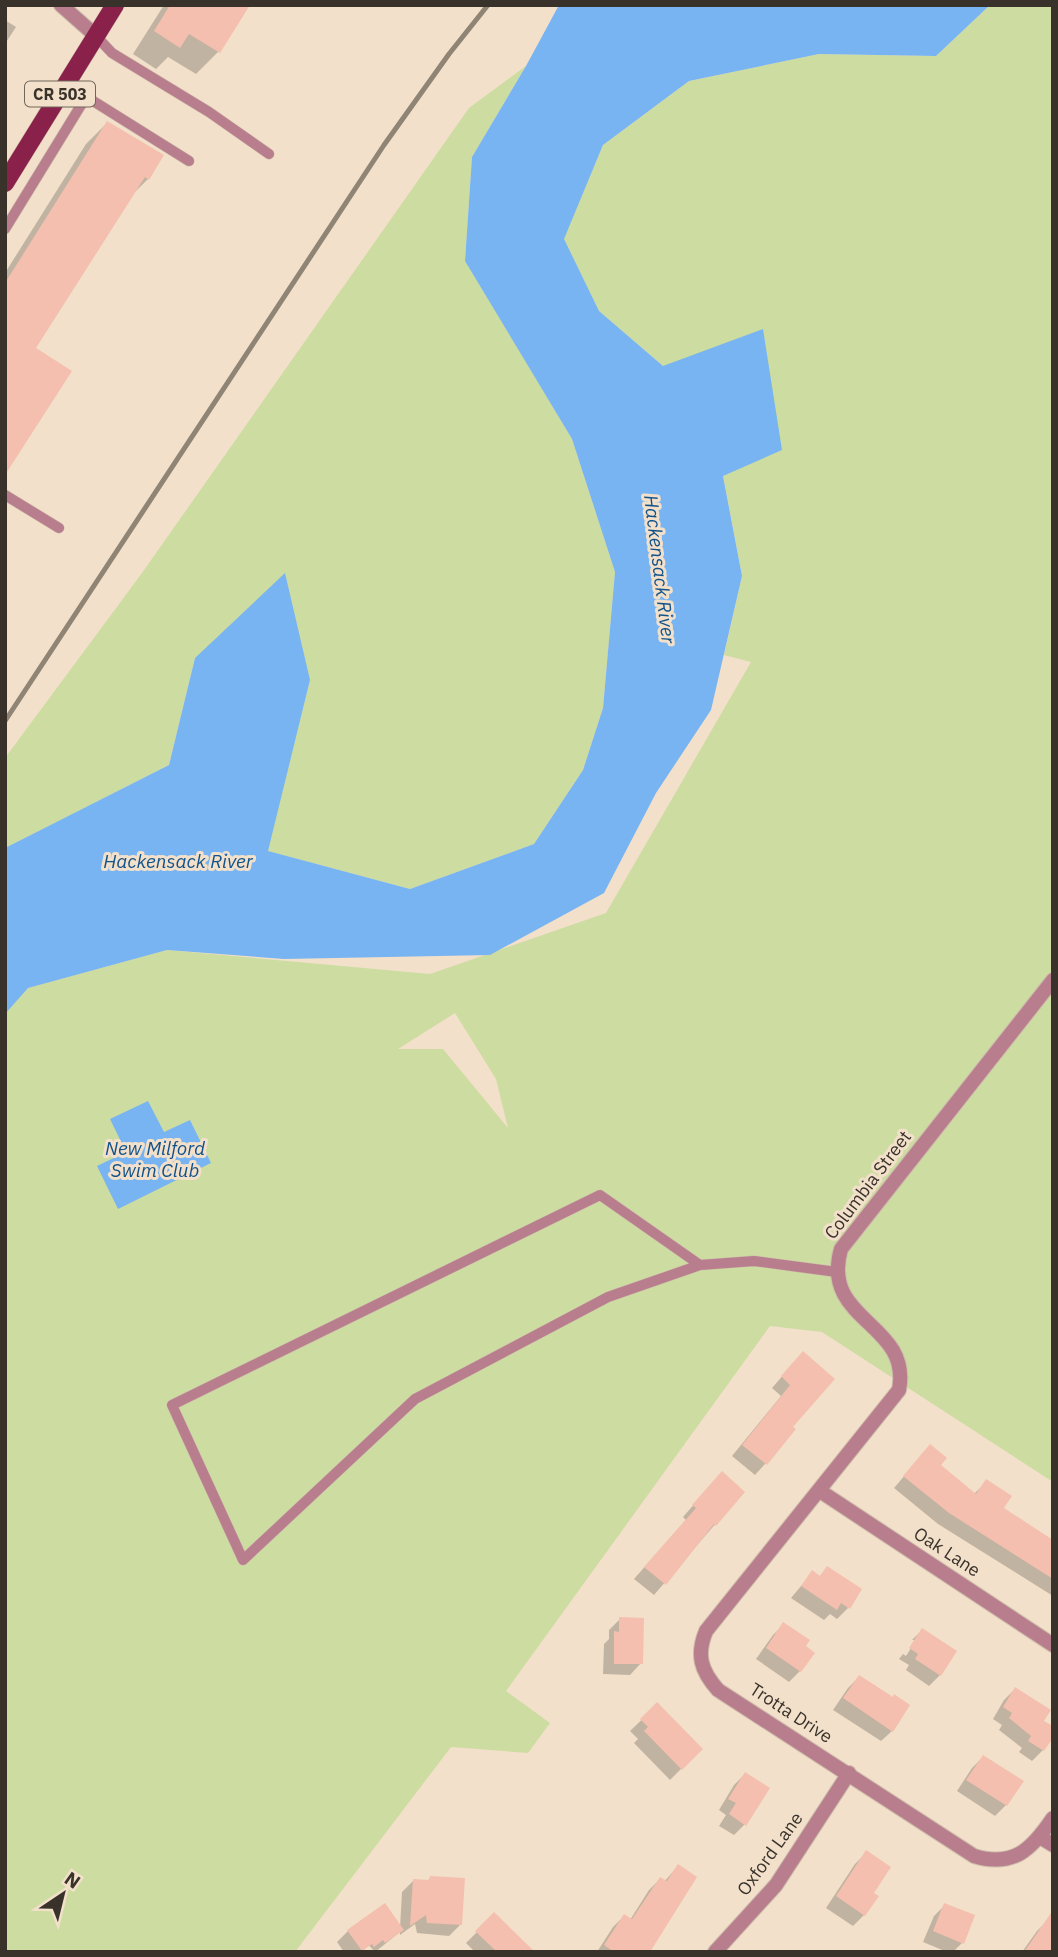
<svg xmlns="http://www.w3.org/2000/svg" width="1058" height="1957" viewBox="0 0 1058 1957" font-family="'IBM Plex Sans',sans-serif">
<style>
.green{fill:#cddca1;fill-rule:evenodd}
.water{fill:#78b4f2}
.shadow{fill:#0003}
.building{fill:#f4bfaf}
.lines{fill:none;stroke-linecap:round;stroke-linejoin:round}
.lane-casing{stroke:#cdbdaa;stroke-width:11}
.street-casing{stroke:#cdbdaa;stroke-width:16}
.primary-casing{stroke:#cdbdaa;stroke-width:19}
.lane{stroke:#b97e8e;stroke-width:10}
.street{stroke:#b97e8e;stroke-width:14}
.primary{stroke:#8a214b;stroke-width:18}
.rail{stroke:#908475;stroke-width:5}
.labels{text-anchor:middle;stroke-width:6;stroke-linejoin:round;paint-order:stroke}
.shield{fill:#f2e0ca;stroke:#70665a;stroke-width:2}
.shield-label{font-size:16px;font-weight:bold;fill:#39322a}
.street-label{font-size:18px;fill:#39322a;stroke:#f2e0ca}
.water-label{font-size:19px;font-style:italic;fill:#12528a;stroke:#f2e0ca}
</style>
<rect width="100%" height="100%" fill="#f2e0ca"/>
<g class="green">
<path d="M990,5H1053V1482L822,1332L770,1326L506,1691L550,1723L528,1753L451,1747L295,1952H5V1014L27,988L167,950L430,974L606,913L751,662L724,655L742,576L723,475L663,366L599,311L563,240L603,145L689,81L819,54L936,56ZM455,1013L496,1079L508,1128L443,1049H398Z"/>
<path d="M526,66L472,157L465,260L572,439L615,572L603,708L583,770L534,844L410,889L267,851L310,680L195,658L169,765L5,848V758L142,573L469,108Z"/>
</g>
<g class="water">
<path d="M559,5H990L936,56L819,54L689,81L603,145L564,239L599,311L663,366L763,329L782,450L723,476L742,576L711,710L656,793L604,893L490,955L284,959L167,950L28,988L5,1014V848L169,765L195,658L285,573L310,680L268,851L410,889L534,844L583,770L603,708L615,572L572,439L465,261L472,157L526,66Z"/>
<path d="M148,1101L164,1132L190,1120L211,1163L118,1209L97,1166L126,1152L110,1119Z"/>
</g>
<g class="shadow">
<path d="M164,5H248L218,52L196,74L168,57L156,69L133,54Z"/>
<path d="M5,20L16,27L5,44Z"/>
<path d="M107,123L148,179L132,195L34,348L5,472V273L86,144Z"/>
<path d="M792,1365L791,1428L765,1464L755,1475L732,1456L781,1396L772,1388Z"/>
<path d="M930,1446L939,1466L974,1494L987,1481L1002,1508L1053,1542V1596L938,1524L894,1488Z"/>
<path d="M711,1485L743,1492L654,1595L634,1579L686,1520L683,1517Z"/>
<path d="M828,1568L848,1608L837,1619L830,1614L824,1620L791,1598L812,1573L819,1577Z"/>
<path d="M620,1619L641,1663L630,1675L603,1674L604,1644L609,1639V1630Z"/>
<path d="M784,1624L800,1671L789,1682L756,1659L773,1635Z"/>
<path d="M922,1630L940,1675L929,1686L906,1670L909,1665L899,1659L903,1654L906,1656L916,1640H912Z"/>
<path d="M859,1677L892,1731L881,1741L833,1710L848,1688Z"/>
<path d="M1015,1689L1042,1721L1043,1750L1032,1761L1019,1752L1022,1748L999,1730L1002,1725L993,1719L1004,1700Z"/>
<path d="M657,1705L701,1749L670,1780L634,1743L638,1739L630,1731Z"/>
<path d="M983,1757L1021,1782L1006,1805L995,1816L957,1791L972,1768Z"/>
<path d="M745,1774V1824L734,1835L719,1826L726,1815L719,1810L734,1785Z"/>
<path d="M866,1853L871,1894L864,1915L853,1926L826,1908L855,1864Z"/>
<path d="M678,1866L647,1952H597L613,1927L624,1916L630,1920L649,1890L660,1879L664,1882Z"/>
<path d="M430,1878L460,1925L449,1936L417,1933L415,1924L400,1935V1932L375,1952L366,1942L363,1952H344L337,1942L348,1931L400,1928L402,1892L413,1881L427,1882Z"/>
<path d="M945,1905L962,1943L953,1952H947L923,1942L934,1916Z"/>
<path d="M494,1915L514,1952H475L466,1943Z"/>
<path d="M1048,1920L1053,1952H1022L1037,1931Z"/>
</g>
<g class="building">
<path d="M170,5H250L220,53L189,34L180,48L154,31Z"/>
<path d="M107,121L164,155L149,180L145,177L36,348L72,371L5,475V283Z"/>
<path d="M803,1351L835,1379L793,1427L796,1429L767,1465L742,1445L790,1385L781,1376Z"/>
<path d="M930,1444L947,1458L941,1465L976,1494L986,1479L1012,1496L1004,1508L1053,1540V1579L949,1513L903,1476Z"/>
<path d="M722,1471L745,1492L716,1526L714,1524L666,1585L644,1567L696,1508L692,1505Z"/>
<path d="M827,1566L862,1589L850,1609L841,1603L837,1610L801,1586L812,1570L820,1576Z"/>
<path d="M619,1617L644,1618L643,1664H614V1631L619,1632Z"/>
<path d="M783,1622L810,1640L806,1646L815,1653L801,1672L766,1648Z"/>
<path d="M922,1628L957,1651L941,1676L915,1659L918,1654L909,1648Z"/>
<path d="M859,1675L893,1697L894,1694L910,1705L893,1732L843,1698Z"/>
<path d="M1015,1687L1051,1710L1044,1721L1053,1726V1738L1044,1751L1028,1741L1031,1736L1009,1718L1012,1713L1003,1707Z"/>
<path d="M657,1702L703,1749L682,1770L644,1731L648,1727L640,1719Z"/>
<path d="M983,1755L1024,1781L1007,1806L966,1780Z"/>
<path d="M745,1772L770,1788L746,1826L729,1814L736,1803L728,1799Z"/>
<path d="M866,1850L891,1867L874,1893L879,1896L865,1916L836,1896Z"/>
<path d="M678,1864L697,1877L650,1952H614L604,1945L624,1914L632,1919L660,1877L667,1881Z"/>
<path d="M430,1876L465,1878L462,1925L427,1923L426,1915L410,1926L413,1879L429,1880Z"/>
<path d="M385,1903L404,1930L385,1943L383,1940L374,1947L372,1944L362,1951L347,1930Z"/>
<path d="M944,1903L975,1915L964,1944L933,1931Z"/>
<path d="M1053,1910V1952H1024Z"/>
<path d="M494,1912L535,1952H497L475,1931Z"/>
</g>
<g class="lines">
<defs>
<g id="lane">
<path d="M96,36L112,53L209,112L269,154"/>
<path d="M66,84L189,161"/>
<path d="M5,229L86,97"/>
<path d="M5,495L59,528"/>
<path d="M700,1265L600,1195L172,1405L243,1560L415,1399L608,1297L700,1265L754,1261L837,1272"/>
</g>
<g id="street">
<path d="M61,5L96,36"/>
<path d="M1053,980L841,1249C820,1322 912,1322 899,1390L706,1631C696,1655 701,1671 718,1690L974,1856C1014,1868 1032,1849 1053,1818"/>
<path d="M820,1491L1053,1645"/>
<path d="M1040,1837L1053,1845"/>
<path d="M715,1952L776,1885L849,1773"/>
</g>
<path id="primary" d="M5,183L115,5"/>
</defs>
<use href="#lane" class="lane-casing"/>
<use href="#street" class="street-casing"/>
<use href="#primary" class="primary-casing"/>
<use href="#lane" class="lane"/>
<use href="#street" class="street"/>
<use href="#primary" class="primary"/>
<path class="rail" d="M5,721L384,145L449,54L488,5"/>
</g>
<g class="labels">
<rect class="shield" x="25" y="81.5" width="70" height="25" rx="5"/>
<g class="shield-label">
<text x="60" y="100">CR 503</text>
</g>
<g class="street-label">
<text transform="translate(868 1185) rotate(-53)" y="6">Columbia Street</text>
<text transform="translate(947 1552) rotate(33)" y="6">Oak Lane</text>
<text transform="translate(791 1713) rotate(33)" y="6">Trotta Drive</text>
<text transform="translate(770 1854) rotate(-54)" y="6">Oxford Lane</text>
</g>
<g class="water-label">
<text transform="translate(660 569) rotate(83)" y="7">Hackensack River</text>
<text x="178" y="868">Hackensack River</text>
<text x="155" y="1155">New Milford<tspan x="155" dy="22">Swim Club</tspan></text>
</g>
</g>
<rect width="1058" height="1957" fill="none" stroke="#39322a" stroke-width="14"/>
<g transform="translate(63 1894) rotate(35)" stroke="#f2e0ca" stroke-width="5" paint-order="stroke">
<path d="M0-5L12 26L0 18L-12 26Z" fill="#39322a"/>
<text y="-10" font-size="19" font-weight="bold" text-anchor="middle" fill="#39322a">N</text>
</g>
</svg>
